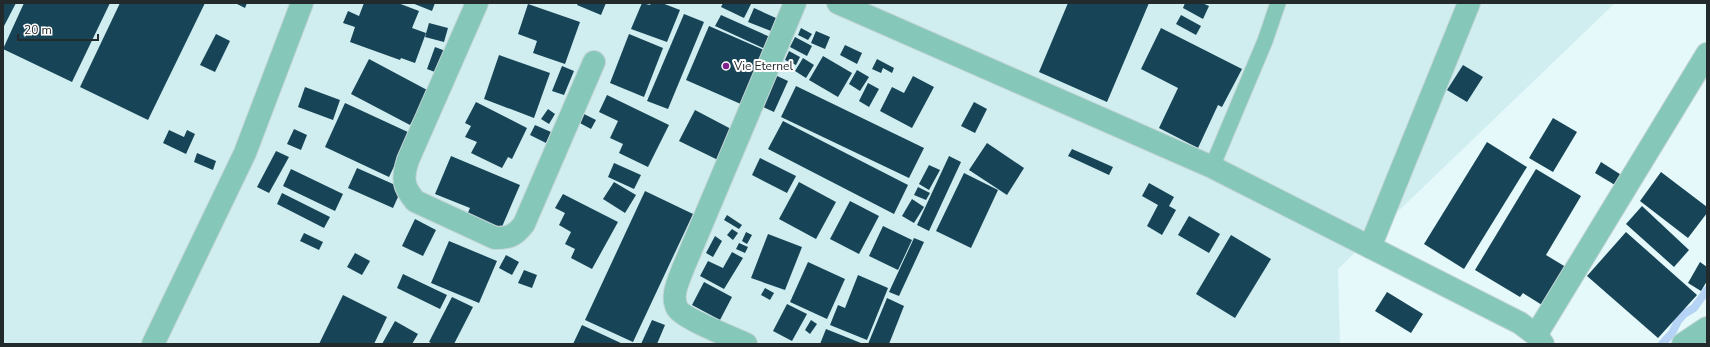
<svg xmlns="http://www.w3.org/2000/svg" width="1710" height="347" viewBox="0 0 1710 347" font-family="'Nunito Sans',sans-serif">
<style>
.built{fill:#d0eef0}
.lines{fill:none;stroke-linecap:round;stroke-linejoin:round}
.stream{stroke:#b4d3f5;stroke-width:8}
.building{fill:#174557}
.lane-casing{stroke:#c2d4d5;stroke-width:17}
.street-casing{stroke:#c2d4d5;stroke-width:24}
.lane{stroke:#85c7b8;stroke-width:15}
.street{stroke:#85c7b8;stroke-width:22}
.poi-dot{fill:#82238d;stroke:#fff;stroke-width:1.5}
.labels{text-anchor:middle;stroke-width:4;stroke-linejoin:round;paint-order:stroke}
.poi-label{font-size:12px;fill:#232a2b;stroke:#fff;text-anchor:start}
</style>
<rect width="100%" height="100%" fill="#e5f9fa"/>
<path class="built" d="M3,3H1615L1338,269L1340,344H3Z"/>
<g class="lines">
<path class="stream" d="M1662,344L1672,333L1678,321L1684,314L1694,308L1707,290"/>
</g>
<g class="building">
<path d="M3,3H16L3,28Z"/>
<path d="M24,3H110L72,82L3,49Z"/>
<path d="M120,3H205L148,120L80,87Z"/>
<path d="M235,3H247L245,8Z"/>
<path d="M364,3H398L419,11L412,28L426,33L415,63L401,58L400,60L350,42L355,27L343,23L348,11L359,16Z"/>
<path d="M412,3H435L432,11Z"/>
<path d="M578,3H606L601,15L577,5Z"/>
<path d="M642,3L650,5L651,3H662L680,10L667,42L631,29Z"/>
<path d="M723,3H750L751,4L744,18L721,7Z"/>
<path d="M1068,3H1149L1107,102L1039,72Z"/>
<path d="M1185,3H1202L1209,6L1203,19L1183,8Z"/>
<path d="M528,4L580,22L565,64L533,53L537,41L518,34Z"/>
<path d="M754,8L776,18L771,31L748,22Z"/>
<path d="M684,14L704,22L668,109L647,101Z"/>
<path d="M721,15L770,37L765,49L715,26Z"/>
<path d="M1181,15L1201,26L1196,35L1176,24Z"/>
<path d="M429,23L448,28L444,42L425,37Z"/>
<path d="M709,26L766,51L743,105L686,80Z"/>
<path d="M801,28L812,34L808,40L798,35Z"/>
<path d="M1161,28L1242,69L1222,107L1218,105L1198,148L1159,128L1178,88L1141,69Z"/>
<path d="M816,31L830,37L825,49L811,43Z"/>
<path d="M216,34L230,41L215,72L200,65Z"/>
<path d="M629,34L663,48L644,97L610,83Z"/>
<path d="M795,37L812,46L807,56L790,47Z"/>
<path d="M845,45L862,53L857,64L840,55Z"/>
<path d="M435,47L448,52L440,74L427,69Z"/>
<path d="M789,51L800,57L796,65L785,60Z"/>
<path d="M499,55L550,73L534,118L484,99Z"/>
<path d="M823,56L852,73L838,97L809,80Z"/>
<path d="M803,58L814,65L806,78L795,71Z"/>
<path d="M369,59L429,91L410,125L351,94Z"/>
<path d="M877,59L894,68L892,73L883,68L881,73L872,69Z"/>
<path d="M1463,65L1483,77L1467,102L1447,90Z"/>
<path d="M562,66L574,71L564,95L552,91Z"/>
<path d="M857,70L869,77L860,91L849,84Z"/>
<path d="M775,75L788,81L774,112L761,106Z"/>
<path d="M913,76L934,87L912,128L880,111L892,87L904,93Z"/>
<path d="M868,83L879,89L869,107L859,101Z"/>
<path d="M796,86L924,148L909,178L781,117Z"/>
<path d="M305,87L340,100L333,120L298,107Z"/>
<path d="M607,95L669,125L648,167L619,153L623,144L610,138L618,121L599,112Z"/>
<path d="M476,102L527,128L512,159L508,157L502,168L471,153L477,142L465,137L471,126L465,123Z"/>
<path d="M974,102L987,109L975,133L961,126Z"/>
<path d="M345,103L410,133L389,177L325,147Z"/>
<path d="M548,109L555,114L549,124L541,119Z"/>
<path d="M695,110L733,130L718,160L679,141Z"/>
<path d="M582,113L596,120L591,129L578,122Z"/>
<path d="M1553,118L1577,132L1553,172L1529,158Z"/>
<path d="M783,121L908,185L894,214L768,149Z"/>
<path d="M535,125L551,132L546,143L530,135Z"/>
<path d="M294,129L307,135L301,150L287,144Z"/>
<path d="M169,130L184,137L187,130L195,134L186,154L163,143Z"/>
<path d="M1487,142L1527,167L1464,269L1424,244Z"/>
<path d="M987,143L1024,168L1007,195L969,170Z"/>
<path d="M1072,149L1113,167L1109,175L1068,156Z"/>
<path d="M276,151L289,157L269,193L257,187Z"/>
<path d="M197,153L216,161L213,170L194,162Z"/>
<path d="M451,156L520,185L501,229L467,215L470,208L435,194Z"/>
<path d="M949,156L961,162L929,231L917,225Z"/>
<path d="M760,158L796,176L787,193L752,175Z"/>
<path d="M1601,162L1626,178L1620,188L1595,173Z"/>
<path d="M614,163L641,175L634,189L608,177Z"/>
<path d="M929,165L940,170L929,190L919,184Z"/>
<path d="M357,168L402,188L393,208L348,188Z"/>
<path d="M291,169L343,194L335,211L283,186Z"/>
<path d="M1536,169L1581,196L1546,255L1574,272L1550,310L1523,293L1520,297L1475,270Z"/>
<path d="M1661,172L1707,207V213L1688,238L1640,201Z"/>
<path d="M964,173L998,190L971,248L936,231Z"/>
<path d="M614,182L636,195L625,213L603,199Z"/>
<path d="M799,182L836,202L816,239L779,219Z"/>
<path d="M1149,183L1174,197L1169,206L1176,210L1162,235L1147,226L1158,205L1142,196Z"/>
<path d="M918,187L930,193L926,200L914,195Z"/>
<path d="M645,191L693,214L633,342L585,320Z"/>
<path d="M282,193L330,217L324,228L277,204Z"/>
<path d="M563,194L618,222L592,269L571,258L575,249L565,244L571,232L559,225L565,213L555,208Z"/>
<path d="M912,199L924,207L914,223L902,216Z"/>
<path d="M850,201L879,216L859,254L830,239Z"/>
<path d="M1642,206L1689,250L1674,267L1626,224Z"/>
<path d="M727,215L742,225L739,229L724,220Z"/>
<path d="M1189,216L1220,234L1209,253L1178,235Z"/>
<path d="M415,219L436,230L423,256L402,246Z"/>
<path d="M883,226L912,240L898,270L869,256Z"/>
<path d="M732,229L738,233L733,240L727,235Z"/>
<path d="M746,232L752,235L747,244L742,241Z"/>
<path d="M1626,232L1697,295L1658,338L1587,276Z"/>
<path d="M304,233L323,242L319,250L300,241Z"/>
<path d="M768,234L802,247L785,290L751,278Z"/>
<path d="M1231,235L1271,259L1235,318L1196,294Z"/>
<path d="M715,236L722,241L713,257L706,253Z"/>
<path d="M914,238L924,242L899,296L889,292Z"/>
<path d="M449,241L497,261L479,303L431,283Z"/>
<path d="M739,243L748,247L745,253L736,249Z"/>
<path d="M732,252L743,258L724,289L700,276L708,261L723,268Z"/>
<path d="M355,253L370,261L362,275L347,267Z"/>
<path d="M506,255L519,262L512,275L499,268Z"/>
<path d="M808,262L845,279L827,319L790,302Z"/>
<path d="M1700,262L1707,267V281L1701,291L1688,283Z"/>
<path d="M524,270L537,275L532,288L518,283Z"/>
<path d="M403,274L447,295L440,309L397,288Z"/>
<path d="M858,275L888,288L867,340L830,325L838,305L845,308Z"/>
<path d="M704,282L732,297L720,320L692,305Z"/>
<path d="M765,288L774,293L770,300L761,295Z"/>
<path d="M1387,292L1423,314L1411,333L1375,311Z"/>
<path d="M343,295L387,317L374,344H319Z"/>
<path d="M452,297L473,307L454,344H433L429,342Z"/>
<path d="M887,298L904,306L889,344H868Z"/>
<path d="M787,304L807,314L792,341L773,331Z"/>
<path d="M652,320L665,325L657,344H641Z"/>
<path d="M811,320L817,324L810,334L805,330Z"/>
<path d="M395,321L418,334L412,344H382Z"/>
<path d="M582,325L623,344H573Z"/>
<path d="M826,329L861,343L860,344H820Z"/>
</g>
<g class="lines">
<defs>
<path id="lane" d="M1212,167L1265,41L1278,3"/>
<g id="street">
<path d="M477,3L408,160C402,179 403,186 415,201L495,238C509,238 515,236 524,224L594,62"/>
<path d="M838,3L1212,167L1520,323L1536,335L1543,344"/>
<path d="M1370,247L1469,3"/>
<path d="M1536,335L1707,54"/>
<path d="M153,344L245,153L302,3"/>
<path d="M746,344C733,338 682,318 677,308C671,296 678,282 682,271L795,3"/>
<path d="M1683,344L1707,328"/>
</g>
</defs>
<use href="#lane" class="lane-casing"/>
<use href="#street" class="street-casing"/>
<use href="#lane" class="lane"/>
<use href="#street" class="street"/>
</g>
<circle class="poi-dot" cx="726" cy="66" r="4"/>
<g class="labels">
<g class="poi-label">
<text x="734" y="70">Vie Eternel</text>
</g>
</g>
<rect width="1710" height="347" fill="none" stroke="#232a2b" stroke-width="8"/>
<path d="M18 34v6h80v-6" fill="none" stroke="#232a2b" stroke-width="2"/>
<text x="24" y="34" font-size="12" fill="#232a2b" stroke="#ffffff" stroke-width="3" paint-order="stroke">20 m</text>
</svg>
